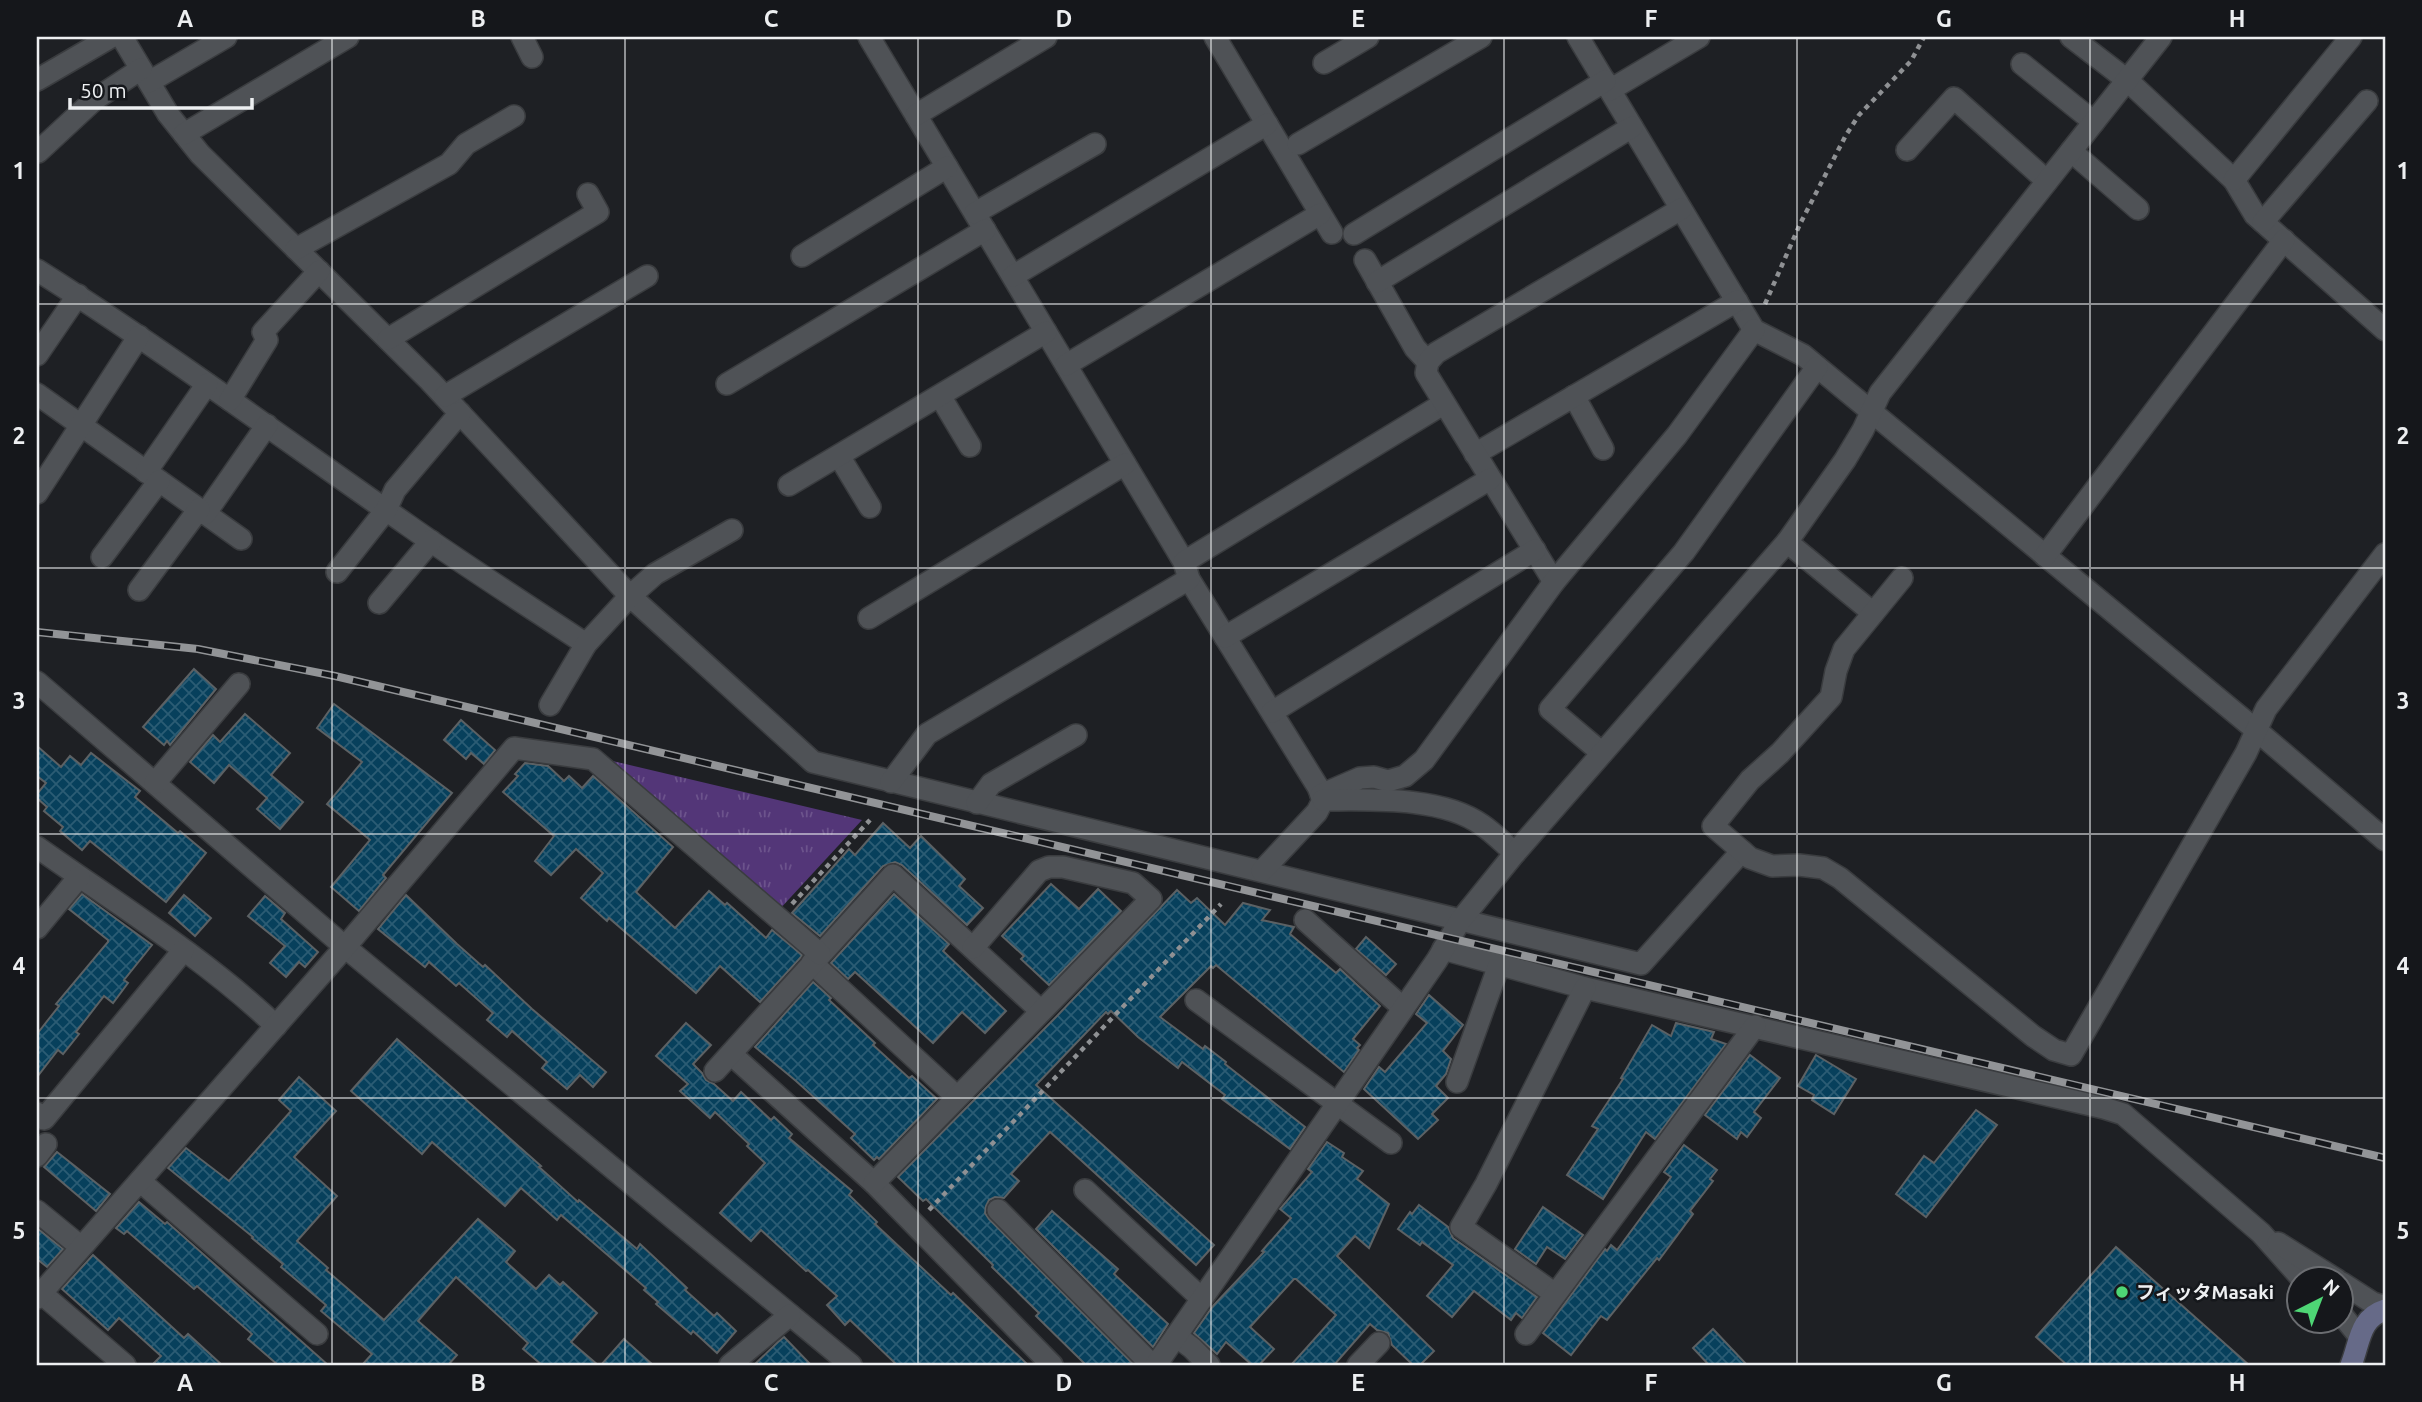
<svg xmlns="http://www.w3.org/2000/svg" width="2422" height="1402" viewBox="0 0 2422 1402" font-family="Ubuntu,'Noto Sans JP',sans-serif">
<style>
.grass{fill:url(#grass-tufts)}
.building{fill:url(#building-cross-hatch);stroke:#5c6164;stroke-width:2}
.lines{fill:none;stroke-linecap:round;stroke-linejoin:round}
.street-casing{stroke:#3a3c3f;stroke-width:24}
.secondary-casing{stroke:#3a3c3f;stroke-width:24}
.path{stroke:#8f9194;stroke-width:4.5;stroke-dasharray:5 5;stroke-linecap:butt}
.street{stroke:#4f5256;stroke-width:21}
.secondary{stroke:#666a88;stroke-width:21}
.rail-casing{stroke:#929497;stroke-width:8}
.rail{stroke:#15171b;stroke-width:5;stroke-dasharray:16;stroke-linecap:butt}
.grid{fill:none;stroke:#edeff1;stroke-width:2;stroke-opacity:0.55}
.poi-dot{fill:#4ed675;stroke:#15171b;stroke-width:2.5}
.labels{text-anchor:middle;stroke-width:5;stroke-linejoin:round;paint-order:stroke}
.poi-label{font-size:19px;font-weight:bold;fill:#edeff1;stroke:#15171b;text-anchor:start}
.neatline{fill:none;stroke:#edeff1;stroke-width:2.5}
.grid-label{font-size:23px;text-anchor:middle;font-weight:bold;fill:#edeff1}
</style>
<defs>
<pattern id="grass-tufts" width="24" height="20" patternUnits="userSpaceOnUse" patternTransform="scale(1.75)"><rect width="24" height="20" fill="#533678"/><path d="M3 7l-1-3M5 7V3M7 7l1-3M15 17l-1-3M17 17v-4M19 17l1-3" fill="none" stroke="#6c538c"/></pattern>
<pattern id="building-cross-hatch" width="8" height="8" patternUnits="userSpaceOnUse" patternTransform="scale(1.75)"><rect width="8" height="8" fill="#07405c"/><path d="M0 0l8 8M0 8l8-8" fill="none" stroke="#2b5c74"/></pattern>
</defs>
<rect width="100%" height="100%" fill="#1e2024"/>
<path class="grass" d="M600,758L862,820L778,911Z"/>
<g class="building">
<path d="M194,669L216,689L170,745L167,741L164,745L143,727Z"/>
<path d="M334,704L452,793L383,875L386,878L359,911L331,887L370,840L327,804L362,762L317,728Z"/>
<path d="M245,714L290,753L271,775L303,802L280,829L257,809L267,798L229,765L214,783L190,762L213,735L220,742Z"/>
<path d="M461,720L495,750L484,764L471,753L466,759L444,740Z"/>
<path d="M37,746L61,767L70,756L81,765L91,753L140,791L135,797L178,833L180,831L206,853L166,902L90,841L82,850L60,831L63,827L44,811L47,807L37,798V794L46,783L37,776Z"/>
<path d="M525,763L548,766L564,781L569,776L582,788L593,776L673,847L636,892L675,928L709,891L725,905L727,903L766,938L772,930L802,955L801,957L760,1002L720,966L696,993L609,918L607,921L581,898L603,873L576,849L551,875L535,861L554,836L503,792L518,776L515,774Z"/>
<path d="M883,823L910,848L921,836L965,879L959,886L983,908L967,925L902,865L895,862L883,866L820,936L792,913L849,849L855,855Z"/>
<path d="M1051,884L1079,909L1098,889L1121,911L1049,985L1021,959L1024,956L1002,936Z"/>
<path d="M1177,890L1191,903L1197,898L1225,925L1243,903L1270,910L1262,920L1294,927L1290,934L1336,973L1340,969L1380,1006L1353,1039L1360,1045L1357,1048L1359,1050L1344,1072L1216,965L1213,968L1211,966L1160,1017L1203,1049L1205,1046L1226,1062L1225,1064L1305,1127L1290,1149L1222,1099L1225,1095L1182,1062L1178,1068L1138,1037L1111,1011L1108,1014L1106,1012L1036,1085L1214,1245L1196,1265L1050,1132L1011,1174L1019,1181L1004,1198L995,1197L989,1200L986,1206L985,1213L989,1219L1134,1365H1086L1036,1316L1039,1313L992,1267L993,1265L926,1199L923,1201L898,1177L1056,1017Z"/>
<path d="M82,894L152,945L124,980L128,983L113,1003L104,996L76,1032L79,1034L63,1054L58,1050L37,1077V1034L59,1006L56,1004L108,942V940L69,909Z"/>
<path d="M894,894L949,944L943,951L1006,1011L985,1033L962,1012L933,1043L855,972L848,979L831,963Z"/>
<path d="M184,895L211,918L195,936L169,913Z"/>
<path d="M406,895L457,944L483,967L485,965L532,1009L606,1072L593,1087L580,1075L567,1089L542,1068L547,1062L512,1031L507,1037L487,1020L493,1013L459,983L456,986L429,962L425,967L378,929Z"/>
<path d="M265,896L285,913L281,919L318,952L305,967L299,962L286,977L270,963L285,946L248,916Z"/>
<path d="M1366,937L1396,964L1386,975L1356,949Z"/>
<path d="M813,982L831,998L829,1000L875,1043L873,1045L909,1078L912,1076L937,1099L879,1159L877,1157L874,1160L851,1138L855,1134L796,1081L755,1047Z"/>
<path d="M1429,995L1463,1025L1443,1051L1451,1059L1446,1074L1436,1086L1448,1098L1432,1114L1438,1120L1418,1139L1364,1089L1379,1067L1385,1072L1427,1023L1416,1014Z"/>
<path d="M686,1023L711,1045L693,1064L702,1073L706,1080L714,1084L733,1101L741,1092L771,1120L774,1117L792,1134L789,1138L852,1191L849,1195L877,1222L875,1224L951,1295L953,1293L1028,1365H897L850,1320L845,1325L827,1305L837,1296L808,1270L806,1271L761,1230L751,1241L720,1213L765,1163L747,1146L749,1144L715,1112L710,1118L680,1091L688,1084L656,1056Z"/>
<path d="M1676,1023L1714,1032L1711,1039L1726,1044L1655,1139L1646,1132L1603,1199L1567,1175L1598,1129L1592,1126L1623,1079L1621,1078L1652,1025L1671,1036Z"/>
<path d="M397,1039L541,1166L539,1167L578,1202L579,1200L637,1249L640,1244L687,1288L685,1290L714,1316L717,1313L736,1331L717,1353L693,1331L691,1334L656,1304L658,1302L644,1290L646,1288L561,1215L557,1220L521,1188L505,1206L432,1142L422,1154L351,1091Z"/>
<path d="M1750,1055L1780,1078L1754,1112L1761,1118L1747,1137L1741,1132L1737,1139L1705,1115Z"/>
<path d="M1816,1055L1856,1079L1834,1114L1812,1100L1814,1095L1798,1086Z"/>
<path d="M299,1077L336,1111L294,1157L337,1196L297,1241L328,1268L326,1270L384,1320L478,1219L515,1251L506,1262L536,1289L549,1275L560,1285L563,1282L597,1313L571,1342L598,1365H542L523,1349L528,1343L456,1277L418,1321L457,1355L448,1365H362L372,1354L321,1311L326,1305L281,1267L283,1264L252,1238L253,1237L168,1168L186,1148L229,1181L291,1111L279,1100Z"/>
<path d="M1976,1110L1997,1125L1926,1217L1896,1194L1924,1156L1934,1163Z"/>
<path d="M1327,1142L1344,1153L1342,1157L1363,1171L1357,1179L1389,1204L1369,1248L1355,1236L1337,1256L1434,1351L1420,1365H1413L1392,1345L1388,1333L1377,1330L1370,1324L1334,1365H1291L1336,1315L1296,1279H1294L1250,1327L1274,1349L1259,1365H1252L1226,1342L1217,1354L1194,1333L1213,1306L1264,1252L1262,1251L1291,1218L1280,1209L1312,1172L1308,1169Z"/>
<path d="M1684,1145L1717,1170L1710,1179L1713,1181L1690,1211L1693,1214L1659,1260L1657,1258L1607,1320L1601,1316L1571,1355L1543,1333L1605,1249L1607,1251L1611,1245L1617,1250L1671,1177L1664,1172Z"/>
<path d="M57,1152L110,1194L96,1211L44,1167Z"/>
<path d="M139,1202L165,1224L167,1222L328,1365H278L248,1339L252,1334L197,1286L194,1289L127,1231L124,1234L116,1228Z"/>
<path d="M1419,1205L1448,1227L1453,1238L1537,1297L1522,1318L1516,1313L1511,1320L1474,1291L1452,1317L1427,1296L1453,1265L1422,1242L1420,1245L1398,1229L1410,1212L1412,1214Z"/>
<path d="M1543,1207L1583,1235L1565,1259L1547,1247L1536,1264L1515,1249Z"/>
<path d="M1052,1211L1118,1269L1114,1274L1168,1324L1153,1347L1036,1229Z"/>
<path d="M37,1228L63,1249L47,1267L37,1259Z"/>
<path d="M2116,1247L2249,1365H2067L2036,1337Z"/>
<path d="M93,1255L184,1338L188,1334L222,1365H152L161,1356L119,1318L108,1330L62,1289Z"/>
<path d="M1713,1329L1747,1365H1709L1693,1348Z"/>
<path d="M784,1337L811,1365H754L778,1342Z"/>
<path d="M624,1339L653,1365H601Z"/>
</g>
<g class="lines">
<defs>
<g id="street">
<path d="M122,37L168,114L200,154L430,381L630,596L813,762L1641,964L1742,851"/>
<path d="M522,37L532,57"/>
<path d="M869,37L1184,562L1189,579L1318,787L1323,800L1317,812L1262,871"/>
<path d="M1215,37L1332,233"/>
<path d="M1578,37L1754,330L1803,355L2256,730L2385,840"/>
<path d="M2071,37L2127,80L2234,180L2255,215L2385,330"/>
<path d="M1324,63L1368,37"/>
<path d="M2022,64L2094,122"/>
<path d="M37,80L111,37"/>
<path d="M149,82L226,37"/>
<path d="M1610,90L1699,37"/>
<path d="M916,115L1046,37"/>
<path d="M184,134L348,37"/>
<path d="M1298,144L1481,37"/>
<path d="M1907,150L1954,98L2047,181"/>
<path d="M2071,151L2138,209"/>
<path d="M38,152L94,100L141,69"/>
<path d="M2234,180L2351,37"/>
<path d="M975,213L1095,144"/>
<path d="M2263,222L2367,101"/>
<path d="M1354,234L1605,81"/>
<path d="M296,249L449,164L466,144L514,116"/>
<path d="M802,256L947,167"/>
<path d="M1365,260L1415,348L1428,362"/>
<path d="M37,270C164,350 285,440 409,526C467,567 527,605 586,644"/>
<path d="M1013,276L1267,124"/>
<path d="M1377,282L1632,127"/>
<path d="M388,339L598,212L588,194"/>
<path d="M37,355L78,295"/>
<path d="M1066,365L1320,214"/>
<path d="M727,384L985,230"/>
<path d="M37,394L241,539"/>
<path d="M445,396L647,276"/>
<path d="M940,396L970,446"/>
<path d="M1574,396L1603,449"/>
<path d="M230,400L267,340L263,332L319,271"/>
<path d="M1475,454L1737,301"/>
<path d="M839,456L870,507"/>
<path d="M146,472L207,384"/>
<path d="M789,485L1046,332"/>
<path d="M37,493L139,336"/>
<path d="M205,514L267,425"/>
<path d="M1787,542L1873,613"/>
<path d="M2045,556L2284,240"/>
<path d="M102,557L159,481"/>
<path d="M1184,562L1443,404"/>
<path d="M337,572L386,510L395,490L460,413"/>
<path d="M1902,578L1844,649L1836,671L1831,697L1780,753L1750,780L1713,826L1750,858L1772,866L1799,865L1823,868L1840,878L2033,1036L2054,1050L2071,1055L2246,753L2266,709L2385,554"/>
<path d="M1554,582L1426,373L1428,362L1436,353L1681,209"/>
<path d="M139,590L199,509"/>
<path d="M379,603L431,541"/>
<path d="M869,618L1125,464"/>
<path d="M1225,637L1490,479"/>
<path d="M37,682L345,947L851,1365"/>
<path d="M550,705L586,644L630,596L655,574L732,530"/>
<path d="M1272,712L1535,550"/>
<path d="M1602,753L1550,709L1684,552L1817,367"/>
<path d="M891,782L927,734L1189,579"/>
<path d="M155,783L239,684"/>
<path d="M1321,795L1360,778L1374,777L1388,781L1405,776L1424,760L1554,582L1677,435L1754,330"/>
<path d="M1323,800C1370,800 1442,796 1482,825C1494,833 1504,844 1515,853"/>
<path d="M977,803L991,784L1076,735"/>
<path d="M37,847C116,903 206,959 276,1026"/>
<path d="M1305,920L1403,1008"/>
<path d="M37,928L79,877"/>
<path d="M1443,949L1585,988L2104,1108L2123,1114L2261,1233L2303,1280"/>
<path d="M812,963L957,1097"/>
<path d="M1196,1000L1391,1143"/>
<path d="M731,1054L874,1183L1052,1365"/>
<path d="M715,1071L893,875L1041,1011"/>
<path d="M1457,1082L1499,965"/>
<path d="M37,1113L44,1119L183,951"/>
<path d="M37,1156L46,1144"/>
<path d="M140,1181L317,1334"/>
<path d="M874,1183L1151,899L1133,883L1063,867H1049L1039,871L973,948"/>
<path d="M1085,1190L1202,1299"/>
<path d="M998,1210L1152,1365"/>
<path d="M37,1211L81,1247"/>
<path d="M2278,1243L2337,1280"/>
<path d="M2342,1283L2373,1303L2385,1307"/>
<path d="M41,1293L125,1365"/>
<path d="M1555,1294L1461,1227L1486,1184L1585,988"/>
<path d="M37,1298L345,947L514,748L593,759L820,954"/>
<path d="M2342,1315L2359,1336"/>
<path d="M1526,1334L1755,1026"/>
<path d="M1176,1336L1192,1348L1209,1365"/>
<path d="M730,1365L790,1315"/>
<path d="M1156,1365L1437,960L1460,921L1515,853L1787,542L1845,460L1863,430L1880,393L2161,37"/>
<path d="M1358,1365L1379,1343"/>
</g>
<path id="secondary" d="M2351,1365C2360,1343 2359,1318 2385,1310"/>
</defs>
<use href="#street" class="street-casing"/>
<use href="#secondary" class="secondary-casing"/>
<g class="path">
<path d="M1765,304L1800,224L1846,135L1859,115L1911,61L1924,37"/>
<path d="M792,904L870,820"/>
<path d="M929,1210L1221,904"/>
</g>
<use href="#street" class="street"/>
<use href="#secondary" class="secondary"/>
<defs>
<path id="rail" d="M37,632L198,649L335,676L2385,1158"/>
</defs>
<use href="#rail" class="rail-casing"/>
<use href="#rail" class="rail"/>
</g>
<path class="grid" d="M332,37V1365M625,37V1365M918,37V1365M1211,37V1365M1504,37V1365M1797,37V1365M2090,37V1365M37,304H2385M37,568H2385M37,834H2385M37,1098H2385"/>
<circle class="poi-dot" cx="2122" cy="1292" r="7"/>
<g class="labels">
<g class="poi-label">
<text x="2136" y="1299">フィッタMasaki</text>
</g>
</g>
<rect width="2422" height="1402" fill="none" stroke="#15171b" stroke-width="77"/>
<g transform="translate(2320 1300) rotate(42)"><circle r="33" fill="#15171b" stroke="#6b6d71" stroke-width="2"/>
<path d="M0-5L12 26L0 18L-12 26Z" fill="#4ed675"/>
<text y="-10" font-size="19" font-weight="bold" text-anchor="middle" fill="#edeff1">N</text>
</g>
<path d="M70 98v10h182v-10" fill="none" stroke="#edeff1" stroke-width="3.5"/>
<text x="80" y="98" font-size="21" fill="#edeff1" stroke="#15171b" stroke-width="5" paint-order="stroke">50 m</text>
<rect x="38" y="38" width="2346" height="1326" class="neatline"/>
<g class="grid-label">
<text x="185" y="27">A</text>
<text x="478" y="27">B</text>
<text x="771" y="27">C</text>
<text x="1064" y="27">D</text>
<text x="1358" y="27">E</text>
<text x="1651" y="27">F</text>
<text x="1944" y="27">G</text>
<text x="2237" y="27">H</text>
<text x="19" y="179">1</text>
<text x="2403" y="179">1</text>
<text x="19" y="444">2</text>
<text x="2403" y="444">2</text>
<text x="19" y="709">3</text>
<text x="2403" y="709">3</text>
<text x="19" y="974">4</text>
<text x="2403" y="974">4</text>
<text x="19" y="1239">5</text>
<text x="2403" y="1239">5</text>
<text x="185" y="1391">A</text>
<text x="478" y="1391">B</text>
<text x="771" y="1391">C</text>
<text x="1064" y="1391">D</text>
<text x="1358" y="1391">E</text>
<text x="1651" y="1391">F</text>
<text x="1944" y="1391">G</text>
<text x="2237" y="1391">H</text>
</g>
</svg>
